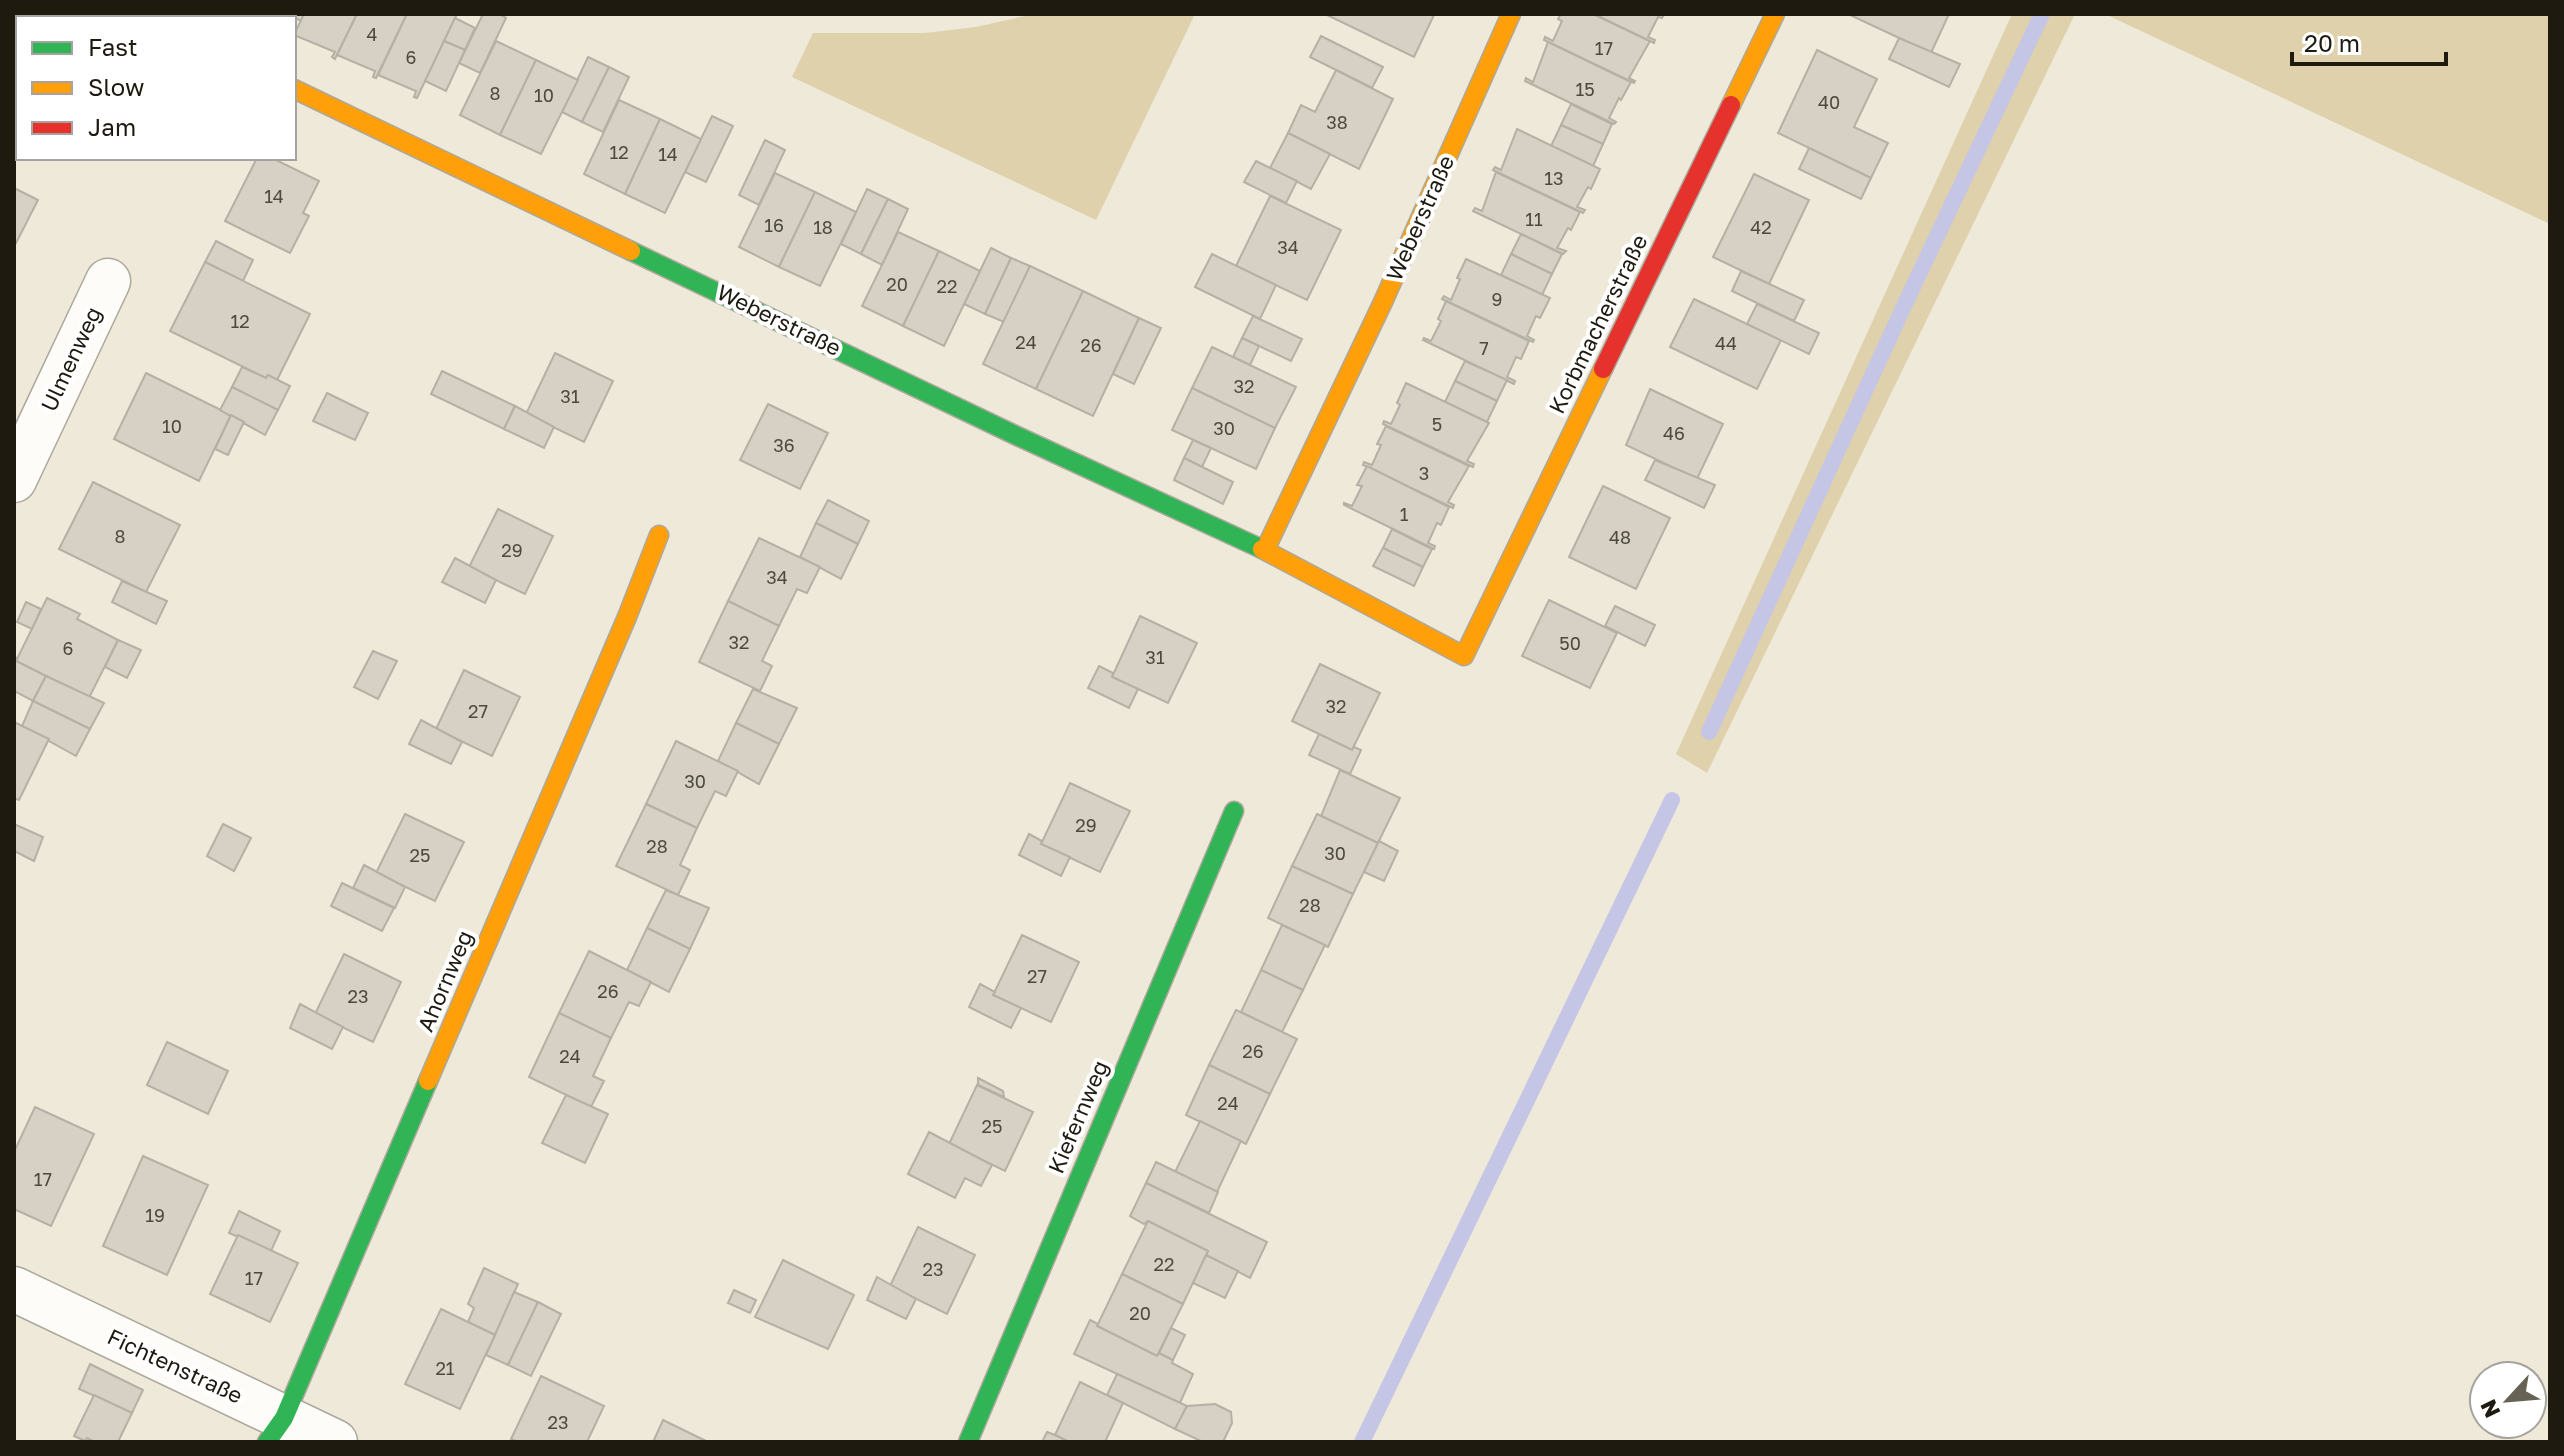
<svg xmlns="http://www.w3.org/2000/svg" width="2564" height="1456" viewBox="0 0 2564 1456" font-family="'Golos Text',sans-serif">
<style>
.green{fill:#ded1ab}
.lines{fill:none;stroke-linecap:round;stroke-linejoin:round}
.stream{stroke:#c5c5e6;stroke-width:16}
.building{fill:#d6d1c4;stroke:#b4b0a4;stroke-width:2}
.street-casing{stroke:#aca89c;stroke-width:47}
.fast-casing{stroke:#aca89c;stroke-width:21}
.slow-casing{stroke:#aca89c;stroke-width:21}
.jam-casing{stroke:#aca89c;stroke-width:21}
.street{stroke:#fdfcf9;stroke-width:44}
.fast{stroke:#30b455;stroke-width:18}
.slow{stroke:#ff9f0a;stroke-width:18}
.jam{stroke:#e5322d;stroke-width:18}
.labels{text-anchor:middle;stroke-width:8;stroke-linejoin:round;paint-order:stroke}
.number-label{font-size:18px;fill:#4d493e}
.street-label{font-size:22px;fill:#1e1a10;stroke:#fff}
</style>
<rect width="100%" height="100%" fill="#efe9d9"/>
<g class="green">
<path d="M1034,14H1195L1096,220L792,77L813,33H925L976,27Z"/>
<path d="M2012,14H2075L1707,773L1676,754Z"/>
<path d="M2105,14H2550V224Z"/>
</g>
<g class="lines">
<g class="stream">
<path d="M1709,732L1903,308L2042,14"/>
<path d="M1362,1442L1672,800"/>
</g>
</g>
<g class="building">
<path d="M287,14H304L301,21Z"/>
<path d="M304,14H357L335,59L332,57L335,52L294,35Z"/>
<path d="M357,14H407L376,78L373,77L375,71L337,55Z"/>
<path d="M407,14H457L417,98L414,97L416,91L378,75Z"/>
<path d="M483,14H499L506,18L480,73L459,63Z"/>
<path d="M1325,14H1433L1434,15L1414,57Z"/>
<path d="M1561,14H1593L1650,41L1629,78L1635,81L1634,83L1544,40L1545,37L1553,41L1562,21L1558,19Z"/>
<path d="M1594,14H1664L1662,18L1658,17L1648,37L1655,40L1654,43Z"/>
<path d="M1848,14H1949L1931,53Z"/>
<path d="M455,18L475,28L465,50L444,41Z"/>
<path d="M1321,36L1383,67L1372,88L1310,57Z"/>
<path d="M1899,38L1960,64L1949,87L1889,59Z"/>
<path d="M444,41L465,50L446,91L425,81Z"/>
<path d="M496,41L536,60L500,135L460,115Z"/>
<path d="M1548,42L1631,82L1621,100L1619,98L1609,118L1616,122L1614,124L1525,81L1526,78L1533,82Z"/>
<path d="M1817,50L1877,79L1854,127L1888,143L1871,178L1778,133Z"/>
<path d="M14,56L18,58V133L14,131Z"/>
<path d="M588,57L609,67L582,122L562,112Z"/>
<path d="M536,60L578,80L541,154L500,135Z"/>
<path d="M609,67L629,77L603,132L582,122Z"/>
<path d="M1336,70L1393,99L1359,169L1288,133L1301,105L1315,112Z"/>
<path d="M619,100L660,119L625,194L584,174Z"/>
<path d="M1571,104L1612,124L1603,144L1561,125Z"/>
<path d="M712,116L733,126L706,182L685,172Z"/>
<path d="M660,119L701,139L665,213L625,194Z"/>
<path d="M1561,125L1603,144L1593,166L1551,146Z"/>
<path d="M1517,129L1600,169L1591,189L1588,187L1577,207L1585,210L1583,213L1493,170L1495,167L1501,170Z"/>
<path d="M1288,133L1330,154L1311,189L1270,168Z"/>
<path d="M765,140L785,150L759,205L739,195Z"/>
<path d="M1809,148L1871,178L1861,199L1799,169Z"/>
<path d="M257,158H272L319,181L303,213L309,216L290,253L225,221Z"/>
<path d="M1256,161L1297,181L1286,203L1244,182Z"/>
<path d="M1496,172L1580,212L1571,230L1568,228L1557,248L1566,251L1563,254L1473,211L1475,208L1482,211Z"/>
<path d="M775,173L815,192L779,267L739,247Z"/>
<path d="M1754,174L1809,200L1769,284L1713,257Z"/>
<path d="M14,188L38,200L14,247Z"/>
<path d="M867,189L888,199L861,254L841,244Z"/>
<path d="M815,192L856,212L820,286L779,267Z"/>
<path d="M1270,196L1341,230L1307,300L1236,266Z"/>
<path d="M888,199L908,209L882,265L861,254Z"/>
<path d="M898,232L939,251L903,326L862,306Z"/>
<path d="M1521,234L1562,254L1552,274L1511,254Z"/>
<path d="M216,241L253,260L243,281L205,262Z"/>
<path d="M991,248L1011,258L985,314L964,304Z"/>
<path d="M939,251L980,271L944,346L903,326Z"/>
<path d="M1212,254L1276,285L1260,319L1195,287Z"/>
<path d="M1511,254L1552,274L1542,295L1501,275Z"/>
<path d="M1011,258L1030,266L1004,322L985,314Z"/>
<path d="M1466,259L1550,298L1540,318L1536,316L1527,336L1534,340L1533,342L1442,299L1444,296L1451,300L1460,279L1457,278Z"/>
<path d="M205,262L310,314L277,380L268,375L266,378L170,331Z"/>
<path d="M1030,266L1083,291L1036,389L983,364Z"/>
<path d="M1741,271L1804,300L1794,321L1732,291Z"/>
<path d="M1083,291L1139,318L1093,416L1036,389Z"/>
<path d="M1694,299L1781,340L1757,389L1670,347Z"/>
<path d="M1446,301L1529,341L1521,359L1516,357L1507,377L1515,381L1514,384L1423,340L1424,338L1431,341L1441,321L1438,319Z"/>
<path d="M1757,304L1819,333L1809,354L1747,324Z"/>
<path d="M1253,316L1302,339L1291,361L1242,338Z"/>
<path d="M1139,318L1161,328L1134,384L1113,374Z"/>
<path d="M1242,338L1259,346L1250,365L1233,357Z"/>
<path d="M1212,347L1296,387L1275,428L1192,388Z"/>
<path d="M555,353L613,381L584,442L526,414Z"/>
<path d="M1465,361L1507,380L1497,401L1455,381Z"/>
<path d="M242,367L266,378L268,375L290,386L278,410L232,387Z"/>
<path d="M442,371L515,406L504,429L431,394Z"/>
<path d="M146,373L231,415L199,481L114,439Z"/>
<path d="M1455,381L1497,401L1487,422L1445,402Z"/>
<path d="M1406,383L1489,423L1467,461L1474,464L1473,467L1383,424L1384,421L1391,424L1400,405L1397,403Z"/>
<path d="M232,387L278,410L265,435L220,410Z"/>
<path d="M1192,388L1275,428L1256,469L1172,430Z"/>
<path d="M1650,389L1723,424L1697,479L1626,445Z"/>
<path d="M327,393L368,413L355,440L313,421Z"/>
<path d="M768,404L828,433L800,489L740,460Z"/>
<path d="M515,406L554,427L544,448L504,429Z"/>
<path d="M231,415L244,422L228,455L215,449Z"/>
<path d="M1386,426L1469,466L1448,502L1454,505L1453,508L1363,465L1364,462L1372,465L1381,445L1377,444Z"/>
<path d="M1193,440L1211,448L1202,467L1184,458Z"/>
<path d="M1184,458L1233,482L1223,504L1174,480Z"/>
<path d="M1655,460L1715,485L1704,508L1645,480Z"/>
<path d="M1367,466L1449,507L1441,525L1437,523L1428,543L1435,546L1434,549L1344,505V503L1352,506L1362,486L1357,485Z"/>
<path d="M93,482L180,525L146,592L59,549Z"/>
<path d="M1603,486L1670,518L1636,589L1569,557Z"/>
<path d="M828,500L869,521L858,544L816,523Z"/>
<path d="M498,509L553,536L525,594L469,567Z"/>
<path d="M816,523L858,544L841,579L800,557Z"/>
<path d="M1392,529L1432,549L1423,567L1383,548Z"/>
<path d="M759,538L820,567L807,593L797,589L779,626L728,601Z"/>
<path d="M1383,548L1423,567L1414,586L1373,566Z"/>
<path d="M455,558L496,580L485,603L442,582Z"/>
<path d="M122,581L167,601L156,624L112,602Z"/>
<path d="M47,598L80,614L77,619L118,640L89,698L16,661Z"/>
<path d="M1549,600L1617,633L1590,688L1522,656Z"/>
<path d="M728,601L779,626L762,661L772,666L760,691L699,662Z"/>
<path d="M26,602L41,609L32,629L17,622Z"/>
<path d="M1615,606L1655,625L1645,646L1605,626Z"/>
<path d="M1140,616L1197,643L1168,703L1112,677Z"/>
<path d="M118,640L141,650L127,678L105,667Z"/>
<path d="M373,651L397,661L378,699L354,687Z"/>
<path d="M14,657L17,658L16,661L46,676L33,701L14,691Z"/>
<path d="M1320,664L1380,693L1352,750L1292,721Z"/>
<path d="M1099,666L1113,673L1112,677L1138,689L1129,708L1088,688Z"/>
<path d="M464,670L520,697L492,756L436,729Z"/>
<path d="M46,676L104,703L90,729L33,701Z"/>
<path d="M753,689L797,708L779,744L736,723Z"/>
<path d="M33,701L90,729L76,756L22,726Z"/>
<path d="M421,720L462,742L451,764L409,744Z"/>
<path d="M14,722L49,739L19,800L14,798Z"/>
<path d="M736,723L779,744L759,784L718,761Z"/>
<path d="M1319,734L1352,750L1354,747L1361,750L1350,774L1309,755Z"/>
<path d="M676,741L738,771L726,796L715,791L697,828L646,804Z"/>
<path d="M1340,770L1400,798L1378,843L1321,816Z"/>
<path d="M1070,783L1130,811L1100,872L1041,844Z"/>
<path d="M646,804L697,828L680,865L690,870L678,895L616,866Z"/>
<path d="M405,814L464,842L435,901L376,873Z"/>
<path d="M1317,814L1378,843L1353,894L1292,866Z"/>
<path d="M14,824L43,837L34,861L14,851Z"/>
<path d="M223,824L251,838L234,871L207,856Z"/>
<path d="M1029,834L1042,841L1041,844L1070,857L1061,876L1019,855Z"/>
<path d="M1379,841L1398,851L1384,881L1364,872Z"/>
<path d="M364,865L405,887L395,908L353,888Z"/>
<path d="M1292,866L1353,894L1328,947L1268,918Z"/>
<path d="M342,883L394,908L382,931L331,906Z"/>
<path d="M666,890L709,908L690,949L647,928Z"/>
<path d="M1282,925L1325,945L1303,990L1261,970Z"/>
<path d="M647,928L690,949L669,992L627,970Z"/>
<path d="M1022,935L1079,962L1051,1022L993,995Z"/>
<path d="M589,951L651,982L639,1006L629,1002L611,1038L559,1013Z"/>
<path d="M344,954L401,982L373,1042L315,1014Z"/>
<path d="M1261,970L1303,990L1282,1032L1241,1012Z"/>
<path d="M980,984L995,992L993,995L1021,1008L1011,1028L969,1007Z"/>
<path d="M300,1004L343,1027L332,1049L290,1028Z"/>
<path d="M1236,1010L1297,1039L1270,1094L1209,1065Z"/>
<path d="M559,1013L611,1038L593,1076L604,1081L591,1107L529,1077Z"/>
<path d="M167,1042L228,1071L208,1114L147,1085Z"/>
<path d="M1209,1065L1270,1094L1246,1144L1186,1115Z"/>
<path d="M978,1078L1003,1091L1004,1097L978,1085Z"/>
<path d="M977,1085L1033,1112L1005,1171L949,1144Z"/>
<path d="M566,1095L608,1114L585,1163L542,1143Z"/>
<path d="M35,1107L94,1134L51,1226L14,1209V1152Z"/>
<path d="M1200,1121L1241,1141L1217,1192L1175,1172Z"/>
<path d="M929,1132L992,1165L981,1186L965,1178L955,1198L908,1174Z"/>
<path d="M143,1156L208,1185L167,1275L103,1246Z"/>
<path d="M1156,1162L1218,1192L1209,1213L1146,1183Z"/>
<path d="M1146,1183L1267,1242L1250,1278L1206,1255L1208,1251L1148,1221L1144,1224L1130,1216Z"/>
<path d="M239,1211L280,1231L271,1251L229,1233Z"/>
<path d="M1148,1221L1208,1251L1183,1304L1122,1274Z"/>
<path d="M918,1227L975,1255L947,1314L890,1286Z"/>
<path d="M238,1235L298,1263L270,1322L210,1294Z"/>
<path d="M1206,1255L1238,1271L1225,1298L1193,1283Z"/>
<path d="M783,1260L854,1295L828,1349L755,1317Z"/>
<path d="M484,1268L518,1284L495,1335L468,1322L474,1308L468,1304Z"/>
<path d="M1122,1274L1183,1304L1157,1356L1097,1326Z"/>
<path d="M877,1277L916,1299L906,1319L867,1300Z"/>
<path d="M734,1290L756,1300L750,1313L728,1303Z"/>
<path d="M514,1292L538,1302L508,1365L486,1355Z"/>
<path d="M538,1302L561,1314L531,1376L508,1365Z"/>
<path d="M441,1309L495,1335L460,1409L405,1384Z"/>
<path d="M1090,1320L1098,1324L1097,1326L1157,1356L1159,1353L1173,1360L1172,1363L1193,1374L1180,1403L1074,1354Z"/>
<path d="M1171,1328L1185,1335L1173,1360L1159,1353Z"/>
<path d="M90,1364L143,1390L132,1413L79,1389Z"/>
<path d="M1117,1374L1187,1406L1175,1429L1107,1395Z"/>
<path d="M541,1376L604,1406L587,1442H518L511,1439Z"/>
<path d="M1080,1382L1123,1403L1105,1442H1069L1055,1435Z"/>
<path d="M94,1395L132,1413L118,1442H95L87,1438L85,1441L74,1436Z"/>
<path d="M1215,1404L1231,1412L1232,1423L1223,1442H1203L1175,1429L1187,1406Z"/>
<path d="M663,1420L708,1442H653Z"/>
<path d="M1047,1432L1055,1435L1069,1442H1042Z"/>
</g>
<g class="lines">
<defs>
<g id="street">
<path d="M149,14L156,18"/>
<path d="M14,480L108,281"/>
<path d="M14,1289L335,1442"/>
</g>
<g id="fast">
<path d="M631,251L1015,435L1262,549"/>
<path d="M267,1442L284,1418L428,1081"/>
<path d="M968,1442L1234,811"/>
</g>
<g id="slow">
<path d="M294,89L631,251"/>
<path d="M1731,105L1775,14"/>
<path d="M1262,549L1464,656L1603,369"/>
<path d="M1265,550L1383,302L1511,14"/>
<path d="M428,1081L627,617L659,535"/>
</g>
<path id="jam" d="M1603,369L1731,105"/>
</defs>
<use href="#street" class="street-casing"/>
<use href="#fast" class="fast-casing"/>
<use href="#slow" class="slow-casing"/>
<use href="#jam" class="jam-casing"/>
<use href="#street" class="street"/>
<use href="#fast" class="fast"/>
<use href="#slow" class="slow"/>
<use href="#jam" class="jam"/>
</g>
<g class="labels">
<g class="number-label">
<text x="372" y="41">4</text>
<text x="1604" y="55">17</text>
<text x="411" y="64">6</text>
<text x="1585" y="96">15</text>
<text x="495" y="100">8</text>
<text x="544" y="102">10</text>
<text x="1829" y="109">40</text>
<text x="1337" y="129">38</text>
<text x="619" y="159">12</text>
<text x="668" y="161">14</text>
<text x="1554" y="185">13</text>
<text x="274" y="203">14</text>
<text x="1534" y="226">11</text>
<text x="774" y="232">16</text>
<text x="823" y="234">18</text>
<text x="1761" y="234">42</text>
<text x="1288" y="254">34</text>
<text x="897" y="291">20</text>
<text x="947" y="293">22</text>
<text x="1497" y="306">9</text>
<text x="240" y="328">12</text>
<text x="1026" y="349">24</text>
<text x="1726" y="350">44</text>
<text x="1091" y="352">26</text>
<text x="1484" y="355">7</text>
<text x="1244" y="393">32</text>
<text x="570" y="403">31</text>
<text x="1437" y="431">5</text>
<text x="172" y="433">10</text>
<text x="1224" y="435">30</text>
<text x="1674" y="440">46</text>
<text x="784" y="452">36</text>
<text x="1424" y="480">3</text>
<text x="1404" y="521">1</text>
<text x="120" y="543">8</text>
<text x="1620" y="544">48</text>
<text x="512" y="557">29</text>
<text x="777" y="584">34</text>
<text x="739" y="649">32</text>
<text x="1570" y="650">50</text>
<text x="68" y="655">6</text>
<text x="1155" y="664">31</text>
<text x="1336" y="713">32</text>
<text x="478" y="718">27</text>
<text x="695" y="788">30</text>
<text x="1086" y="832">29</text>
<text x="657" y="853">28</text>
<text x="1335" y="860">30</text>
<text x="420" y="862">25</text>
<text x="1310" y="912">28</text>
<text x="1037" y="983">27</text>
<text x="608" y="998">26</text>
<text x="358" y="1003">23</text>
<text x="1253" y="1058">26</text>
<text x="570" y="1063">24</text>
<text x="1228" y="1110">24</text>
<text x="992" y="1133">25</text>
<text x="43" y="1186">17</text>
<text x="155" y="1222">19</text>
<text x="1164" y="1271">22</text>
<text x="933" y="1276">23</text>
<text x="254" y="1285">17</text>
<text x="1140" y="1320">20</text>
<text x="445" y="1375">21</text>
<text x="558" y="1429">23</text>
</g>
<g class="street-label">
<text transform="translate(1420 218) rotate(-66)" y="8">Weberstraße</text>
<text transform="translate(779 320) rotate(26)" y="8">Weberstraße</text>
<text transform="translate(1598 324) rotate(-64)" y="8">Korbmacherstraße</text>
<text transform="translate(71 359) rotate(-65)" y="8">Ulmenweg</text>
<text transform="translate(445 981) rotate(-67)" y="8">Ahornweg</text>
<text transform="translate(1078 1117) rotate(-67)" y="8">Kiefernweg</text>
<text transform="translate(175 1366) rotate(25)" y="8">Fichtenstraße</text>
</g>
</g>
<rect width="2564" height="1456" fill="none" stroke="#1e1a10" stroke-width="32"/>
<rect x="16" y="16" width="280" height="144" fill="#ffffff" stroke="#a5a39f" stroke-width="2"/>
<rect x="32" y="42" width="40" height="12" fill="#30b455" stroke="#a5a39f" stroke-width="2"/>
<text x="88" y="56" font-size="24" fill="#1e1a10">Fast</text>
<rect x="32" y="82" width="40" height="12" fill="#ff9f0a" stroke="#a5a39f" stroke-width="2"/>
<text x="88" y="96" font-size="24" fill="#1e1a10">Slow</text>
<rect x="32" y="122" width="40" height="12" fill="#e5322d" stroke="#a5a39f" stroke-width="2"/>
<text x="88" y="136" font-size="24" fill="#1e1a10">Jam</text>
<g transform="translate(2508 1400) rotate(244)"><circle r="38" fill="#ffffff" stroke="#a5a39f" stroke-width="2"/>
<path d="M0-6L14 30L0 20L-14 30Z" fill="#676256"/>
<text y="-12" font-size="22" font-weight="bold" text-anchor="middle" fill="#1e1a10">N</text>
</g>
<path d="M2292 52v12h154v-12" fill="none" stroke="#1e1a10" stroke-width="4"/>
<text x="2304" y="52" font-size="24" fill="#1e1a10" stroke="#ffffff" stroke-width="6" paint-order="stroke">20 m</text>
</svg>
